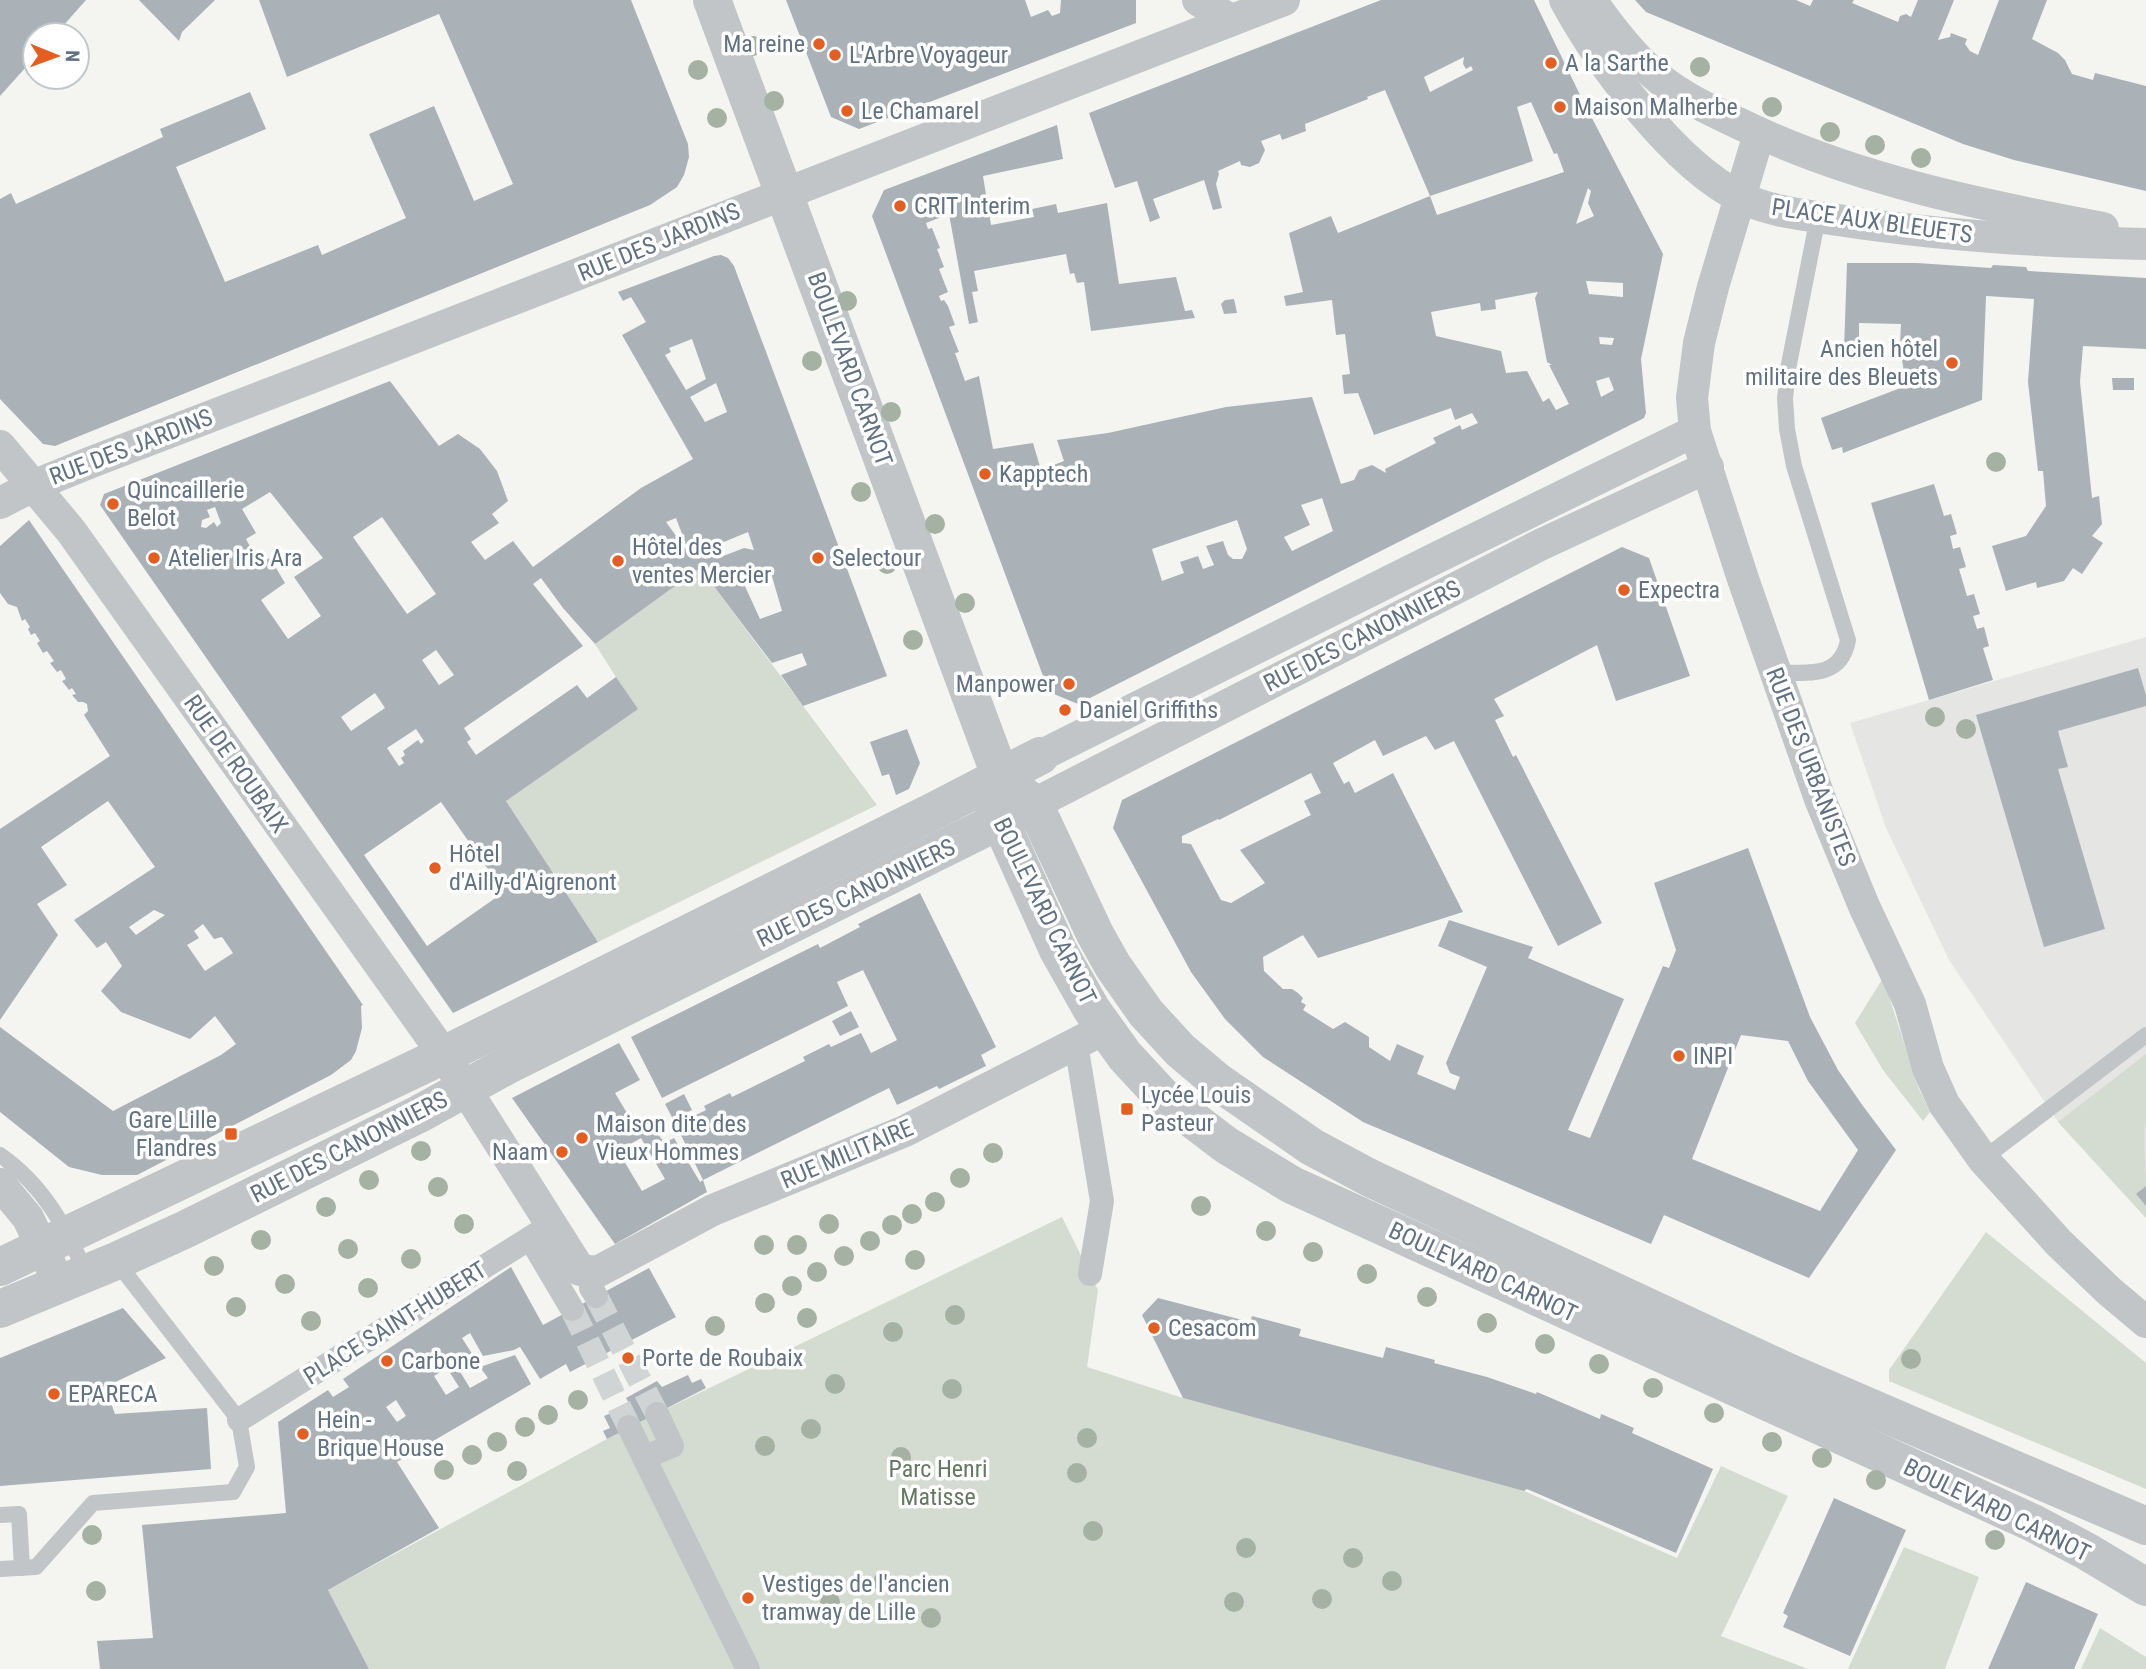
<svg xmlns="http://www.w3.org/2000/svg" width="2146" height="1669" viewBox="0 0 2146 1669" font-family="'Roboto Condensed',sans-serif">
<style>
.built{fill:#e5e6e4}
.green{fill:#d4dbd1}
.building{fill:#aab1b7;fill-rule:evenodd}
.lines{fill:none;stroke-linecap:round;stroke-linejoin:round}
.pedestrian-tunnel{stroke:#d0d4d4;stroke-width:24;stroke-dasharray:24 12;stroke-linecap:butt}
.service{stroke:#c1c5c8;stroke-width:16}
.pedestrian{stroke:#c1c5c8;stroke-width:24}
.minor{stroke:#c1c5c8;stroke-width:32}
.tertiary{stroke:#c1c5c8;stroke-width:38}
.tree{fill:#a5b1a2}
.poi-dot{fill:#e45e21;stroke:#fff;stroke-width:2.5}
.labels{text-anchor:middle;stroke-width:7;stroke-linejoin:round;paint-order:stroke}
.poi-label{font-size:24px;fill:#637282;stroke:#fff;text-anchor:start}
.street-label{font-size:24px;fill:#637282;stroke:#fff}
.park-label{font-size:24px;fill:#657962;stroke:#fff}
</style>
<rect width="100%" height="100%" fill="#f4f5f0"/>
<path class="built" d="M2146,637V1218L2058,1122L1949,960L1886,828L1850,723Z"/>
<g class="green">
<path d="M700,568L877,805L598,942L506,801L616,677L595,644Z"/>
<path d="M1883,978L1919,1089L1930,1112L1923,1121L1883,1070L1855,1023Z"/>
<path d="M2146,1054V1121C2143,1128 2146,1173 2146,1186L2136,1194L2146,1206V1218L2058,1122Z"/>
<path d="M1062,1217L1098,1290L1087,1367L1183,1398L1524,1491L1677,1558L1721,1466L1788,1496L1721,1636L1808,1669H369L328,1590L629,1427Z"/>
<path d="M1986,1232L2146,1363V1489L1889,1381V1370Z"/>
<path d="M1904,1547L1979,1577L1945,1669H1848Z"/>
<path d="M2100,1628L2146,1657V1669H2081Z"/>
</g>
<g class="building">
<path d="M0,0H86L55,35H35V57L0,96Z"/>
<path d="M139,0H215L182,32L179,41Z"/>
<path d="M259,0H631L688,144L689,157L684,175L677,187L650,205L55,446L43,444L0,399V199L11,193L16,204L163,137L160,129L250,92L266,129L176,167L225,282L318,245L322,255L406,218L369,134L434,106L474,201L513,184L439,14L287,77Z"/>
<path d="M786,0H1025L1031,17L1048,10L1052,16L1060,13L1061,0H1136V23L859,129L831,117Z"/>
<path d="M1381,0H1534L1583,101L1663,254L1641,359L1646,413L1644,418L1078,704L1049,692L872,216L884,190L1057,125L1063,159L983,176L991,225L1034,217L1032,209L1056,204L1058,213L1107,203L1119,284L1176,277L1185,311L1192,310L1195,318L1091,331L1084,282L1077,283L1074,273L1070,274L1066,254L974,271L978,291L972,292L978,322L969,324L949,214L926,223L928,229L932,228L940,248L937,249L944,267L939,269L948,292L939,296L941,301L944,300L948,306L955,325L949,327L959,352L955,353L965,381L979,376L993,449L1033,443L1041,470L1064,461L1057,440L1108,433L1226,407L1312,397L1341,484L1354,480L1359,470L1372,465L1386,473L1385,469L1436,443L1433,438L1460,425L1462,430L1478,423L1472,413L1455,420L1451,408L1374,435L1358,393L1344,394L1342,375L1350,374L1345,334L1336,335L1332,300L1286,306L1284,296L1303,292L1289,233L1331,216L1338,233L1430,196L1437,215L1564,172L1557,153L1554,154L1531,102L1517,107L1533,161L1430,196L1385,90L1367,97L1368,99L1305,124L1306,131L1282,140L1280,134L1261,141L1265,150L1259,163L1250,167L1241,165L1240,161L1218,171L1219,174L1216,184L1222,208L1213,210L1204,180L1153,199L1160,218L1150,222L1137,181L1115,188L1089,113ZM1464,57L1463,64L1466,69L1471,66L1473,70L1430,92L1424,77ZM1588,188L1591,191L1588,203L1594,216L1576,224ZM1586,281L1623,283V297L1589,294ZM1538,292L1535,298L1547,362L1552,365H1549L1569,404L1556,410L1549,398L1543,402L1527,371L1506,373L1501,351L1436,336L1431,312L1480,303L1481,311L1496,309L1495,300ZM1599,337L1614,338L1612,345L1600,344ZM1609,377L1614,390L1601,397L1596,381ZM1322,498L1333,531L1292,551L1284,537L1310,525L1301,505ZM1237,520L1247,549L1242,559H1233L1228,555L1223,541L1206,546L1214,565L1203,569L1198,556L1180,562L1184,573L1162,581L1152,549Z"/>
<path d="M1635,0H1796L1810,6L1813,0H1854L1852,3L1898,22L1900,16L1906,14L1911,17L1918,0H1954L1938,40L1950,37L1951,33L1967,39L1965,44L1970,51L1978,55L1999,0H2047L2032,39L2058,53L2065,60L2072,74L2093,80L2095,73L2146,86V191L2014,160L1963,144L1646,12Z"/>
<path d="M721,255L728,258L734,266L887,676L803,706L781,675L807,665L802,653L772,663L700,568L595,644L563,608L541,578L533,584L583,646L464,728L471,739L467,742L476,755L577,685L587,698L616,677L638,709L506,801L598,942L453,1013L100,505L104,494L390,381L439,446L458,434L480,449L497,471L508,501L492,514L499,523L471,542L485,560L513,541L533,567L641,488L693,459L622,335L646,322L631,297L623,301L618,292L714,256ZM692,339L706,379L686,390L665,355L671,352L669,348ZM716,383L727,412L705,422L690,397ZM270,492L323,558L294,577L321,616L288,639L261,600L285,583L270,558L259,563L246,539L256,533L242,509ZM215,507L221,523L217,527L214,522L206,528L201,527L202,520L210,517L207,510ZM382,517L436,594L407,614L353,537ZM676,518L690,555L666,522ZM748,532L754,550L744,548L718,558L714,546ZM771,573L782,611L760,619L744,584L748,586L763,581V576ZM436,650L454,675L439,685L422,660ZM375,693L385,708L351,731L341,717ZM416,729L424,741L421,744L418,740L403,751L405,755L401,758L404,763L399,766L387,748ZM441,802L504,892L427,946L364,855Z"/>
<path d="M1847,263H1917L1991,268L1993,265L2026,267L2028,271L2146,278V349L2083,346L2080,382L2092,498L2099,496L2102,524L2092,536L2103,543L2082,574L2073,568L2064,581L2037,588L2036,582L2006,591L1992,546L2026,536L2046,506L2043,471H2038L2028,382L2034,299L1986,296L1982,400L1843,453L1842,447L1832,450L1821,418L1906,386L1902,359L1898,360L1896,346H1900L1901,324L1859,323V350H1844Z"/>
<path d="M1234,299L1237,313L1224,314L1221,304L1225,300Z"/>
<path d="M2112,378H2134V390H2113Z"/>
<path d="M1934,484L1944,516L1951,514L1957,534L1950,536L1953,549L1960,547L1966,567L1959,569L1967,596L1974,594L1980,614L1973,616L1977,629L1984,627L1989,646L1983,648L1993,680L1929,700L1871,503Z"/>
<path d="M29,520L363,1005L361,1006L362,1028L356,1051L351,1060L331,1075L137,1175H102L69,1167L0,1112V1027L113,1111L221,1055L236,1044L215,1016L190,1039L121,1012L101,991L122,966L106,942L97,948L74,920L155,867L108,801L41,847L67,885L37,904L58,935L0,1020V829L110,756L84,715L88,711L87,704L83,702H78L72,695L76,694L72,688L69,690L62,681L66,679L61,670L57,672L50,663L54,661L47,651L43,653L37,643L40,641L35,633L31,635L28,629L30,627L25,619L22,621L17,607L8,604L0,593V546ZM154,910L165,915L136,935L129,927ZM203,924L214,939L222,937L233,953L205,971L187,945L199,938L194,931Z"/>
<path d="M1622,547L1649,558L1690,676L1616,701L1597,645L1494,699L1504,716L1495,720L1513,757L1516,755L1602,923L1558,946L1454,741L1435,750L1426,736L1383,756L1375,740L1333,763L1344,784L1349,781L1355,793L1393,773L1463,912L1318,958L1303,935L1263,957L1264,971L1283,989H1292L1298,993L1303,998L1301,1002L1306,1005L1303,1010L1333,1029L1345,1022L1369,1037V1047L1390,1061L1397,1044L1424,1056L1417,1074L1455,1090L1460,1077L1450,1073L1446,1063L1487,967L1438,946L1449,920L1533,947L1528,958L1624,999L1568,1130L1590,1138L1663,966L1669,968L1676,950L1654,883L1748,848L1810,1017L1838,1070L1863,1106L1896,1150L1809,1278L1664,1215L1651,1244L1363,1122L1263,1057L1225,1019L1191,972L1113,828L1122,800ZM1311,773L1321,793L1304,801L1311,815L1240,850L1265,883L1231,903L1221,900L1191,844L1182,843V836L1218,819L1219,820ZM1741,1035L1788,1041L1808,1081L1858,1150L1820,1211L1692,1159Z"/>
<path d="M2138,668L2146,695V706L2058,731L2068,767L2058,769L2105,929L2044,947L1976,715Z"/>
<path d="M907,729L920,763L909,789L896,795L889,774L882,776L870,742Z"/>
<path d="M920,893L996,1047L981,1055L986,1066L939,1089L937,1086L897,1105L889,1088L703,1180L676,1125L706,1110L704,1106L730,1093L732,1097L805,1061L803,1057L829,1044L831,1047L861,1033L871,1053L897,1040L863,970L837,982L848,1006L662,1098L631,1037L818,944L820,948L860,927L858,924Z"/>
<path d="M851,1011L859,1027L840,1036L832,1021Z"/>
<path d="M619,1043L640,1080L615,1093L636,1128L647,1121L665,1143L674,1138L700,1182L703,1180L707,1192L615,1244L512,1098ZM641,1138L665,1179L642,1191L618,1151Z"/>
<path d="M684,1094L692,1110L673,1119L665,1104Z"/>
<path d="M2146,1186V1206L2136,1194Z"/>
<path d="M511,1267L543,1325L649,1268L676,1317L570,1372L566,1364L540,1379L520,1347L514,1350L483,1356L470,1333L462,1338L476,1360L459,1370L470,1388L488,1378L480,1367L515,1355L531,1384L397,1462L439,1528L328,1590L369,1669H100L97,1641L153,1638L142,1525L286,1513L278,1422L328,1390L333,1397L349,1387L343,1379ZM447,1368L459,1387L446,1395L434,1376ZM396,1400L406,1416L397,1422L386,1407Z"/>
<path d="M1158,1298L1250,1322L1252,1316L1301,1329L1299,1336L1383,1358L1386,1347L1435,1360L1434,1363L1487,1377L1536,1394L1537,1392L1600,1419L1601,1414L1634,1428L1632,1433L1713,1469L1676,1553L1527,1489L1524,1491L1183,1398L1142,1315Z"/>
<path d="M123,1308L166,1358L105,1387L115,1414L207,1408L211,1469L0,1486V1358Z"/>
<path d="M688,1375L692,1383L701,1379L706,1388L607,1439L603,1431L610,1428L604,1416L630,1405L626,1398L657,1381L662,1387Z"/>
<path d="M1834,1498L1906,1530L1850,1656L1783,1627L1788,1616L1783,1613Z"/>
<path d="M2026,1582L2098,1614L2074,1669H1988Z"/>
</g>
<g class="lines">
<g class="pedestrian-tunnel">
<path d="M596,1296L657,1414"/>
<path d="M572,1309L629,1427"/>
</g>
<g class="service">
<path d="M1775,672C1807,673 1841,679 1848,640L1794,466L1787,429L1785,398L1789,364L1818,217"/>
<path d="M0,1155C43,1185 65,1226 86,1273"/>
<path d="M1983,1159L2146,1035"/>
<path d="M0,1515L19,1514L22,1568"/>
<path d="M0,1569L36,1567L93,1503L233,1492L247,1467L239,1420L116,1261"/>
</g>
<g class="pedestrian">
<path d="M1076,1044L1102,1201L1090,1274"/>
<path d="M530,1238L572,1309"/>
<path d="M591,1288L596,1296"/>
<path d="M239,1420L551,1225"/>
<path d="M629,1427L748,1669"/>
<path d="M645,1457L672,1446L657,1414"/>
</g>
<g class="minor">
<path d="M1198,0L1231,20"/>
<path d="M1565,0C1599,63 1675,165 1740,197C1770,212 1806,215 1838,220C1941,236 2042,242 2146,244"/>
<path d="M1591,0C1611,29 1634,59 1661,80C1685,99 1713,111 1740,124C1853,179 1981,205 2103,228"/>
<path d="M1759,134L1713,287L1699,343L1692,398L1695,431L1743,579L1820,799L1864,906L1910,1004L1928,1068L1944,1104L1983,1159L2058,1242L2109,1291L2146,1322"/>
<path d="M0,446L71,531L444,1055L580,1270L597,1272L713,1210L905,1131L1106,1028"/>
<path d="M0,503L35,485L89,463C488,311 884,152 1284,0"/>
<path d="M1040,756L1434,559L1695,431"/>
<path d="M1034,804L1540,545L1708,467"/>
<path d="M0,1184L28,1218L60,1285"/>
</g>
<g class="tertiary">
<path d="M712,0L1001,778L1034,804L1095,934L1113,966L1146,1013L1180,1050L1218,1082L1312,1147L1370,1178L1790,1373L2146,1526"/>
<path d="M1001,778L993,805L1058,950L1092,1010L1125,1056L1163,1097L1226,1145L1292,1185L2033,1523L2086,1551L2146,1587"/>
<path d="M0,1267L444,1055L936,810L1040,756"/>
<path d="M0,1309L116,1261L184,1230L419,1114L508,1065L1023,809"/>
</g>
</g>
<g class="tree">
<circle cx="753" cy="46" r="10"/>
<circle cx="1700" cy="67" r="10"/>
<circle cx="698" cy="70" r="10"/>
<circle cx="774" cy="101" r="10"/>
<circle cx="1772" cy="107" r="10"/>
<circle cx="717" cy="118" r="10"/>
<circle cx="1830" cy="132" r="10"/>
<circle cx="1875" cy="145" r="10"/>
<circle cx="1921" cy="158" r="10"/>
<circle cx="847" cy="301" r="10"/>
<circle cx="812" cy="361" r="10"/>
<circle cx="891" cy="412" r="10"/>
<circle cx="1996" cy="462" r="10"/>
<circle cx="861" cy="492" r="10"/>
<circle cx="935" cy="524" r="10"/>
<circle cx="887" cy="564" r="10"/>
<circle cx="965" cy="603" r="10"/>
<circle cx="913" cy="640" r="10"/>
<circle cx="1935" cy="717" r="10"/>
<circle cx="1966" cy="729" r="10"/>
<circle cx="421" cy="1151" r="10"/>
<circle cx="993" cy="1153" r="10"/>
<circle cx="960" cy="1178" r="10"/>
<circle cx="369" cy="1180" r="10"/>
<circle cx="438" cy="1187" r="10"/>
<circle cx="935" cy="1202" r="10"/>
<circle cx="1201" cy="1206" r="10"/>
<circle cx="326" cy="1207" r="10"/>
<circle cx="912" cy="1214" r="10"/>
<circle cx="464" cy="1224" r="10"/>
<circle cx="829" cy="1224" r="10"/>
<circle cx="892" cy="1225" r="10"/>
<circle cx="1266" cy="1231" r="10"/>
<circle cx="261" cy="1240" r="10"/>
<circle cx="870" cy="1241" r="10"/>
<circle cx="764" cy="1245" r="10"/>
<circle cx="797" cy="1245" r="10"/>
<circle cx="348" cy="1249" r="10"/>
<circle cx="1313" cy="1252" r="10"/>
<circle cx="844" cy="1256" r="10"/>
<circle cx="411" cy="1259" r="10"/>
<circle cx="915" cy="1260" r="10"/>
<circle cx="214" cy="1266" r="10"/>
<circle cx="817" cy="1272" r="10"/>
<circle cx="1367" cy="1274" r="10"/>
<circle cx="285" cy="1284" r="10"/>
<circle cx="792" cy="1286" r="10"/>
<circle cx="368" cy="1288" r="10"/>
<circle cx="1427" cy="1297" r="10"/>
<circle cx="765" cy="1303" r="10"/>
<circle cx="236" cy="1307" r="10"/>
<circle cx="955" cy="1315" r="10"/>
<circle cx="807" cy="1318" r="10"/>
<circle cx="311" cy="1321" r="10"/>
<circle cx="1487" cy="1323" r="10"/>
<circle cx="715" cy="1326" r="10"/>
<circle cx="893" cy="1332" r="10"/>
<circle cx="1545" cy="1344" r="10"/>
<circle cx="1911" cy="1359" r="10"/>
<circle cx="1599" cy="1364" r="10"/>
<circle cx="835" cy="1384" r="10"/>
<circle cx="1653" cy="1388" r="10"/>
<circle cx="952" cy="1389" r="10"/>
<circle cx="578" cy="1400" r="10"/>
<circle cx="1714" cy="1413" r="10"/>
<circle cx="548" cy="1415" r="10"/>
<circle cx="525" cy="1427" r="10"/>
<circle cx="811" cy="1429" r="10"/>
<circle cx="1087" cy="1438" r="10"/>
<circle cx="497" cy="1442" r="10"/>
<circle cx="1772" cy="1442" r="10"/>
<circle cx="765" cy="1446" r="10"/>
<circle cx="472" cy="1455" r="10"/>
<circle cx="901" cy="1457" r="10"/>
<circle cx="1822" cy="1458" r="10"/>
<circle cx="444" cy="1470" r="10"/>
<circle cx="517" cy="1471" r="10"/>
<circle cx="1077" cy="1473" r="10"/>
<circle cx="1876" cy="1480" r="10"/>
<circle cx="1093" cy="1531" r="10"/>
<circle cx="92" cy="1535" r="10"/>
<circle cx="1995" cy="1540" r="10"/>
<circle cx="1246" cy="1548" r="10"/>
<circle cx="1353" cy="1558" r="10"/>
<circle cx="1392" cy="1581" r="10"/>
<circle cx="883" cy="1582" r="10"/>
<circle cx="96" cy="1591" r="10"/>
<circle cx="1322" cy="1599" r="10"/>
<circle cx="830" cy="1602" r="10"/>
<circle cx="1234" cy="1602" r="10"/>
<circle cx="931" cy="1618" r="10"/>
</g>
<g class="poi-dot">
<circle cx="819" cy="44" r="7"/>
<circle cx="835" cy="55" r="7"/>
<circle cx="1551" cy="63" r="7"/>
<circle cx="1560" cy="107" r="7"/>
<circle cx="847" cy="111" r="7"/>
<circle cx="900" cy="206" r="7"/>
<circle cx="1952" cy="363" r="7"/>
<circle cx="985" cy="474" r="7"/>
<circle cx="113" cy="504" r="7"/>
<circle cx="154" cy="558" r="7"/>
<circle cx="818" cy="558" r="7"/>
<circle cx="618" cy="561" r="7"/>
<circle cx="1624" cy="590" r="7"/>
<circle cx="1069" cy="684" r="7"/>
<circle cx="1065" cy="710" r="7"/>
<circle cx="435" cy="868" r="7"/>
<circle cx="1679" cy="1056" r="7"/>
<rect x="1120" y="1102" width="14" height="14" rx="3.5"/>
<rect x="224" y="1127" width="14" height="14" rx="3.5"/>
<circle cx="582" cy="1138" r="7"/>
<circle cx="562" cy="1152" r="7"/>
<circle cx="1154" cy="1328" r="7"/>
<circle cx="628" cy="1358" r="7"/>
<circle cx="387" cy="1361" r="7"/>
<circle cx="54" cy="1394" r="7"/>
<circle cx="303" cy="1434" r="7"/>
<circle cx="748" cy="1598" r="7"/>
</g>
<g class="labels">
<g class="poi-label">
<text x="805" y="52" text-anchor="end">Ma reine</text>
<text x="849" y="63">L'Arbre Voyageur</text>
<text x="1565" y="71">A la Sarthe</text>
<text x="1574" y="115">Maison Malherbe</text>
<text x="861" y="119">Le Chamarel</text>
<text x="914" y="214">CRIT Interim</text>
<text x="1938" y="357" text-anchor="end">Ancien hôtel<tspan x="1938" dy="28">militaire des Bleuets</tspan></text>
<text x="999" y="482">Kapptech</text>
<text x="127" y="498">Quincaillerie<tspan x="127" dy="28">Belot</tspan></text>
<text x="632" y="555">Hôtel des<tspan x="632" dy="28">ventes Mercier</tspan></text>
<text x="168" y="566">Atelier Iris Ara</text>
<text x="832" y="566">Selectour</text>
<text x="1638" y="598">Expectra</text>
<text x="1055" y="692" text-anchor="end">Manpower</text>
<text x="1079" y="718">Daniel Griffiths</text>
<text x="449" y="862">Hôtel<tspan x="449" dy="28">d'Ailly-d'Aigrenont</tspan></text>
<text x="1693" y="1064">INPI</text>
<text x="1141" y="1103">Lycée Louis<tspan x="1141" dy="28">Pasteur</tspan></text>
<text x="217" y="1128" text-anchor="end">Gare Lille<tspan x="217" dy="28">Flandres</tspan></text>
<text x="596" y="1132">Maison dite des<tspan x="596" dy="28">Vieux Hommes</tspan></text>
<text x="548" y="1160" text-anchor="end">Naam</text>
<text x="1168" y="1336">Cesacom</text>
<text x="642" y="1366">Porte de Roubaix</text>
<text x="401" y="1369">Carbone</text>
<text x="68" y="1402">EPARECA</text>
<text x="317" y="1428">Hein -<tspan x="317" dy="28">Brique House</tspan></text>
<text x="762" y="1592">Vestiges de l'ancien<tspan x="762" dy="28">tramway de Lille</tspan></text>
</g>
<g class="street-label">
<text transform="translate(1872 221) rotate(8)" y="8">PLACE AUX BLEUETS</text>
<text transform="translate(659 242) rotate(-22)" y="8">RUE DES JARDINS</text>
<text transform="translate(850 369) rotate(70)" y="8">BOULEVARD CARNOT</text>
<text transform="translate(131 447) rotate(-21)" y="8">RUE DES JARDINS</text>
<text transform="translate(1362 636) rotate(-27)" y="8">RUE DES CANONNIERS</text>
<text transform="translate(236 764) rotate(55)" y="8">RUE DE ROUBAIX</text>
<text transform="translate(1811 767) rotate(69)" y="8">RUE DES URBANISTES</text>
<text transform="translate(856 893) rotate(-26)" y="8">RUE DES CANONNIERS</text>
<text transform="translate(1045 911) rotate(64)" y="8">BOULEVARD CARNOT</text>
<text transform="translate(349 1147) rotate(-27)" y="8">RUE DES CANONNIERS</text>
<text transform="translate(847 1154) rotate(-23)" y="8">RUE MILITAIRE</text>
<text transform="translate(1483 1272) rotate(25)" y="8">BOULEVARD CARNOT</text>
<text transform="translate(395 1323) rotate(-32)" y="8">PLACE SAINT-HUBERT</text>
<text transform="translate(1997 1510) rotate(26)" y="8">BOULEVARD CARNOT</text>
</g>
<g class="park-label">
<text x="938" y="1477">Parc Henri<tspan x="938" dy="28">Matisse</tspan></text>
</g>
</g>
<g transform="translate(56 56) rotate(91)"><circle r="33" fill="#ffffff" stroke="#c1c7cd" stroke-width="2"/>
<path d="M0-5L12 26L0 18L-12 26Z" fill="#e45e21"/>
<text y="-10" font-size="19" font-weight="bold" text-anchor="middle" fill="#637282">N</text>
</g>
</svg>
